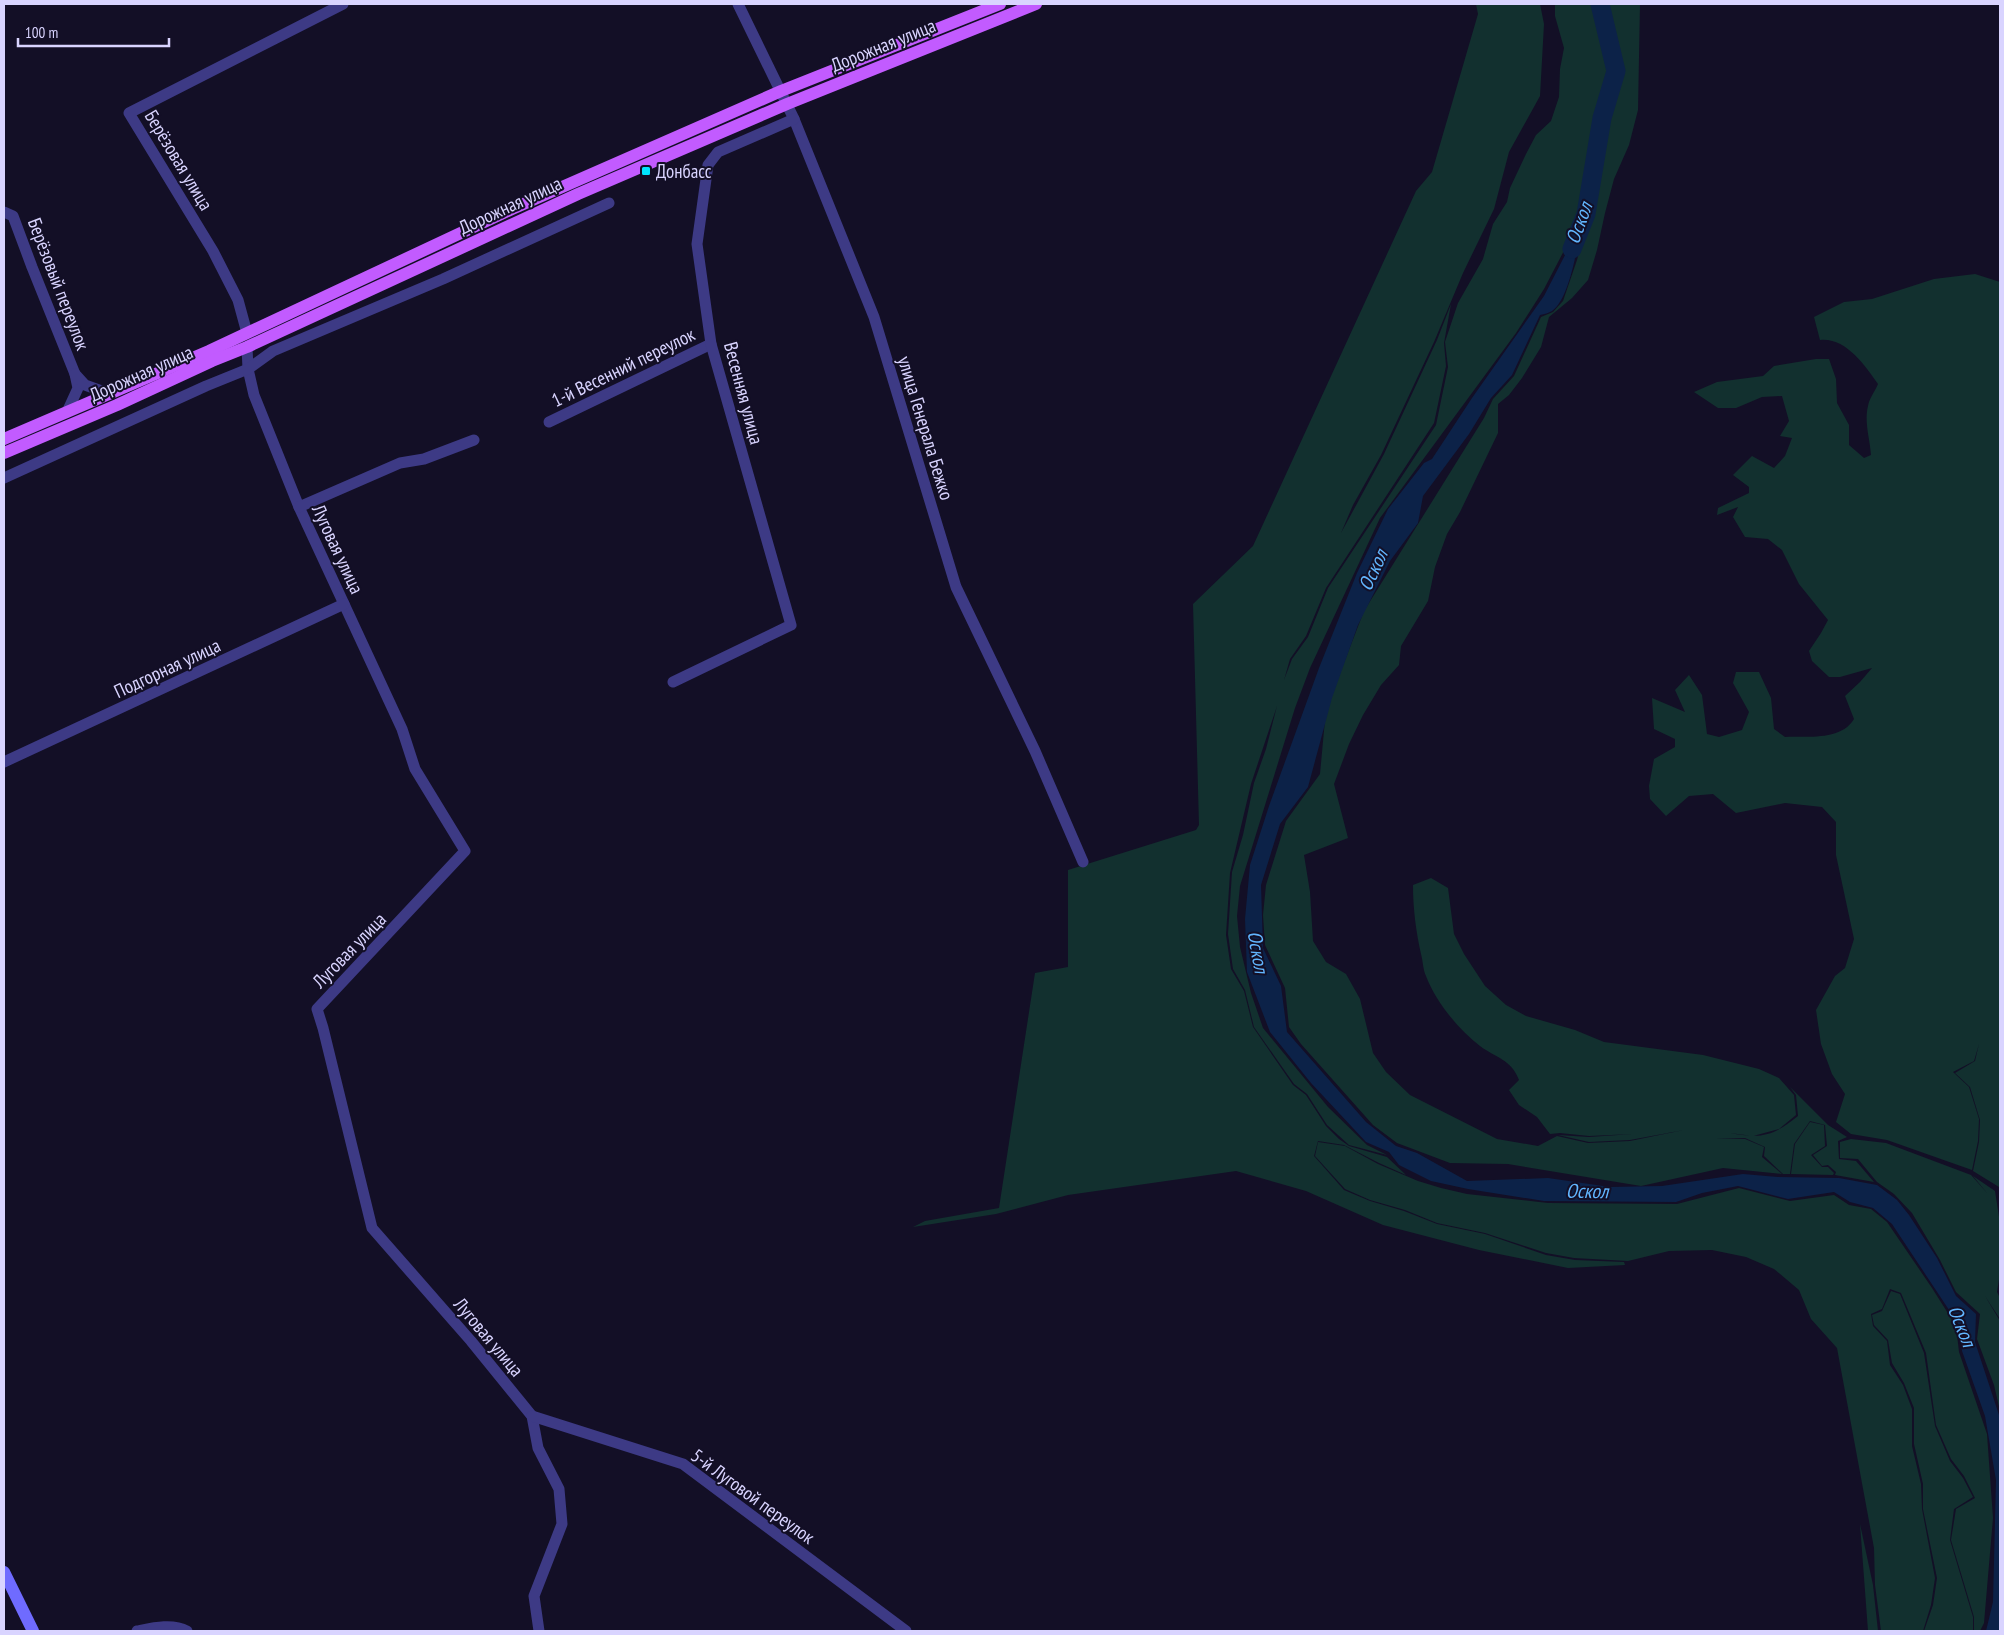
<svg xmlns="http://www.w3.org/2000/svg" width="2004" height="1635" viewBox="0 0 2004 1635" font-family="'PT Sans Narrow',sans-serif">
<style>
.green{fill:#12302f}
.water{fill:#0c2248}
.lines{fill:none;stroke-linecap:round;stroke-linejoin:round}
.river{stroke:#0c2248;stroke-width:19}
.minor{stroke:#3d3a85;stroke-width:11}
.secondary{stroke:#6f6bff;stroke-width:12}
.primary{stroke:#c25bff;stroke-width:12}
.poi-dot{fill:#00e5ff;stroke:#130f26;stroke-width:2}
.labels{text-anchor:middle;stroke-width:4;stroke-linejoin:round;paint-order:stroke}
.street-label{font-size:19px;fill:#d9d4ff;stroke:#130f26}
.poi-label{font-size:19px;fill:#d9d4ff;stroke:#130f26;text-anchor:start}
.water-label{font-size:20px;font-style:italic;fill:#62b6ff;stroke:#130f26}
</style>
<rect width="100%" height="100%" fill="#130f26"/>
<g class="green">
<path d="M1476,4H1540L1544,24L1540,96L1509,152L1494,209L1463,273L1434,342L1381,455L1353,505L1341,533L1384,454L1437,340L1451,304L1444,343L1446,366L1434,423L1326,588L1306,636L1290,659L1284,680L1292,659L1308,637L1328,588L1436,425L1448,367L1445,342L1458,303L1483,259L1493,224L1507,202L1510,188L1526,154L1536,135L1551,121L1559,97L1560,69L1564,48L1555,16V4H1594L1610,71L1597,115L1583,203L1568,243L1544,289L1516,333L1380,518L1310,668L1295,708L1240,886L1237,916L1240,947L1251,993L1263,1028L1328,1107L1367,1145L1387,1155L1349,1145L1327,1125L1307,1094L1294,1084L1254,1027L1245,990L1233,969L1228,934L1232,872L1243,835L1254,783L1266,749L1277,706L1251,784L1230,873L1226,935L1231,969L1244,991L1253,1027L1293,1085L1306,1095L1326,1126L1339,1139L1349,1146L1387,1157L1406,1175L1379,1163L1344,1145L1318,1141L1314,1156L1344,1190L1370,1201L1404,1211L1437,1224L1485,1234L1546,1255L1575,1260L1624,1262L1625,1265L1568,1268L1479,1250L1383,1225L1306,1191L1236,1171L1068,1195L996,1214L913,1227L925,1221L999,1208L1035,973L1068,967V870L1196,830L1199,825L1193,604L1253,546L1416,191L1432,172L1478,14Z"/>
<path d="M1603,4H1640L1638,110L1629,145L1614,179L1605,213L1597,250L1588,280L1572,298L1549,317L1541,347L1522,378L1509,395L1498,404V433L1460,512L1447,534L1435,567L1428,601L1401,646L1399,665L1381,685L1363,715L1349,744L1334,784L1348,838L1304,855L1310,892L1313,941L1326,962L1346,974L1360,999L1373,1053L1386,1072L1410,1095L1497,1139L1538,1146L1557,1136L1588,1143L1630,1141L1684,1130L1630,1140L1589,1142L1558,1135L1589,1137L1633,1134L1589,1136L1560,1133L1550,1134L1537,1117L1519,1105L1509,1090L1519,1080C1511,1059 1496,1058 1480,1046C1458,1029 1436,1002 1426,976C1423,970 1423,961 1421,954C1416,931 1413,909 1413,885L1431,878L1448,888L1454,934L1464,954L1485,986L1506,1005L1526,1016L1575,1030L1604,1042L1703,1055L1759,1069L1779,1078L1794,1095L1796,1115L1779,1129L1753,1136L1730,1133C1762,1139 1773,1136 1798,1116L1796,1095L1790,1087L1828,1125L1847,1137L1838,1141L1839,1159L1856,1161L1874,1182L1835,1175L1836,1172L1828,1165L1822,1166L1813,1155L1827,1146L1825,1125L1810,1121L1794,1144L1790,1174H1783L1764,1156L1765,1147L1745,1138L1716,1139H1745L1764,1147L1762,1157L1782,1174L1723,1168L1641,1186L1508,1164L1450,1163L1397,1143L1373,1125L1301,1044L1289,1027L1285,988L1265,945L1263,915L1266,885L1286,821L1320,774L1326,709L1364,611L1484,418L1493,399L1514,376L1541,317L1553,312L1563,301L1577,260L1589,215L1606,119L1620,70Z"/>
<path d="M1975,274L2000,282V1191L1999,1187L1973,1171L1979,1142L1980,1120L1970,1087L1955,1073L1975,1061L1979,1044L1974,1061L1953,1072L1969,1087L1979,1119L1978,1141L1972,1170L1887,1140L1851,1134L1836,1122L1845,1094L1832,1074L1821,1044L1816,1010L1835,976L1845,968L1854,939L1836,855V822L1822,807L1785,803L1736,813L1713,794L1689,796L1666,816L1650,799L1649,786L1654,759L1675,747V739L1654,729L1652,698L1685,712L1675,690L1689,675L1702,695L1707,734L1719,737L1742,730L1749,712L1733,683L1736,672H1759L1771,698L1774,729L1785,737C1807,736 1841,741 1854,719L1845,696L1860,682L1872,668L1840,677H1829L1812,661L1809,651L1821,633L1828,620L1799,584L1782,550L1768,539L1745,537L1733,517L1738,507L1717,515L1718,508L1749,493V487L1733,475L1752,456L1774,468L1785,456L1792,438L1780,436L1789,421L1782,396L1762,397L1736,408H1718L1694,392L1717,382L1763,376L1774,366L1816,359H1829L1836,379L1837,403L1849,425V445L1864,458L1871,455C1870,439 1864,423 1868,406C1869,399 1875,391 1878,384C1865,365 1845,337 1820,340L1814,317L1844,302L1872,299L1934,279Z"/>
<path d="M1810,1122L1824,1125L1825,1146L1811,1155L1822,1167H1828L1834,1173L1833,1175L1791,1174L1795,1144Z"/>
<path d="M1851,1139L1886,1143L1971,1175L1987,1193L1973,1176L1995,1191L2000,1223V1273L1997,1292L2000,1298V1319L1985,1296L2000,1321V1411L1994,1385L1977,1339L1980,1314L1956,1292L1940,1260L1912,1213L1894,1194L1877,1182L1858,1159L1840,1158V1142Z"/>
<path d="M1318,1142L1345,1146L1378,1164L1418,1181L1441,1188L1467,1194L1548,1203L1677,1204L1739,1188L1790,1201L1834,1195L1849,1205L1871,1209L1887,1222L1932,1288L1956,1326L1959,1352L1987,1434L1993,1518L1984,1623L1980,1631H1974V1617L1951,1540L1956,1509L1975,1498L1964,1476L1951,1459L1936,1425L1926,1353L1901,1293L1890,1289L1882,1309L1871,1314L1873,1326L1887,1341L1890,1365L1903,1385L1912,1409V1446L1921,1484L1922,1509L1935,1578L1931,1605L1923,1631H1881L1875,1585L1874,1548L1837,1348L1811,1319L1799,1290L1774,1269L1746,1257L1712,1250L1669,1251L1628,1261L1574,1258L1546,1253L1485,1233L1437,1223L1405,1210L1370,1200L1345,1189L1315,1156Z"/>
<path d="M1891,1291L1900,1294L1924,1353L1935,1426L1950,1461L1963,1478L1973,1497L1954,1509L1950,1540L1973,1617V1631H1924L1933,1605L1937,1578L1923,1509V1484L1914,1444V1408L1904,1383L1892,1363L1888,1340L1874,1325L1872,1315L1882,1311Z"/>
<path d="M1860,1524L1873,1585L1878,1631H1868Z"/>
</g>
<path class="water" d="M1582,222C1578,243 1570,299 1552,311C1549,313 1544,314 1540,315L1512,375L1491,398L1469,434L1423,496L1418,523L1390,561L1358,625L1332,698L1308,787L1280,824L1261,885L1263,948L1281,986L1287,1032L1366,1122L1396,1146L1417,1153L1467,1181L1548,1178L1610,1187L1662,1186L1743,1174L1778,1177L1839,1178L1877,1185L1897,1200L1909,1215L1937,1258L1956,1296L1976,1314L1975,1342L2000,1418V1631H1986L1993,1602L1996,1480L1985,1416L1962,1351L1959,1325L1892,1224L1873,1208L1850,1202L1834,1192L1788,1199L1738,1186L1702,1193L1676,1202L1544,1201L1468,1189L1431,1181L1399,1165L1389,1152L1366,1142L1311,1083L1270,1032L1247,972L1245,919L1250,865L1269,806L1319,668L1357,573L1388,509L1424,463L1432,459L1472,398L1544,296Z"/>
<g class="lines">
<path class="river" d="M1572,249L1586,214L1602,118L1616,71L1600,4"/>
<g class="minor">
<path d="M738,4L794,119L874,317L956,587L1035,751L1083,862"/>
<path d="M4,212L13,216L32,267L75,374L78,388L67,412"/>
<path d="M247,333L238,300L213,251L129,113L343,4"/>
<path d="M247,347L248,369L254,395L299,507L402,729L415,769L465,851L317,1009L323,1028L372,1228L471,1341L532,1416L538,1448L559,1489L562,1524L534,1596L539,1631"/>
<path d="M75,374L85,385L110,394"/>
<path d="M549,422L711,344"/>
<path d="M4,478L206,386L248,369L273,351L443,279L609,203"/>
<path d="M299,507L400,463L424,459L474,440"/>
<path d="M673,682L791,625L711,344L697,244L708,165L718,152L794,119"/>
<path d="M4,762L344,604"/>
<path d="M532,1416L683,1464L906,1631"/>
<path d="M137,1631C152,1628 172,1623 187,1631"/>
</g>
<path class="secondary" d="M4,1572L33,1631"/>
<g class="primary">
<path d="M4,439L209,351L512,209L781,91L1000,4"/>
<path d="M4,453L117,405L212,361L247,347L578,194L787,104L1036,4"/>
</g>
</g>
<rect class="poi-dot" x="641" y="166" width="10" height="10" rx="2.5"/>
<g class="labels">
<g class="street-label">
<text transform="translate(883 45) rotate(-22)" y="7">Дорожная улица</text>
<text transform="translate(179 160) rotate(59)" y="7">Берёзовая улица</text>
<text transform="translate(510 205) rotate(-25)" y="7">Дорожная улица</text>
<text transform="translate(59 284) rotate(69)" y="7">Берёзовый переулок</text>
<text transform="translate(623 367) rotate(-26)" y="7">1-й Весенний переулок</text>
<text transform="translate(141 373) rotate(-24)" y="7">Дорожная улица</text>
<text transform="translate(744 393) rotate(75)" y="7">Весенняя улица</text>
<text transform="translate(926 428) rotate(73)" y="7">улица Генерала Бежко</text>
<text transform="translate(338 549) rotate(65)" y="7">Луговая улица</text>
<text transform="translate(167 668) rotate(-25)" y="7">Подгорная улица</text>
<text transform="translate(349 950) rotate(-46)" y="7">Луговая улица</text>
<text transform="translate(489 1337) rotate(50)" y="7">Луговая улица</text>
<text transform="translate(753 1496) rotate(36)" y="7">5-й Луговой переулок</text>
</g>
<g class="poi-label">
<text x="656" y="178">Донбасс</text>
</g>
<g class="water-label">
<text transform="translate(1579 223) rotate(-70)" y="7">Оскол</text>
<text transform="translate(1373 570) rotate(-65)" y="7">Оскол</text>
<text transform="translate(1258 952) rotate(80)" y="7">Оскол</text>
<text transform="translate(1587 1191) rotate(1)" y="7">Оскол</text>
<text transform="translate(1962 1326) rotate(68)" y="7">Оскол</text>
</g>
</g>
<rect width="2004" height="1635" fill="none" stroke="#d9d4ff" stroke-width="10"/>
<path d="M18 38v8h151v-8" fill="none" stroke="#d9d4ff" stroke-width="2.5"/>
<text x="25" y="38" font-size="15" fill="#d9d4ff" stroke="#130f26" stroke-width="4" paint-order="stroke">100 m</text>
</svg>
